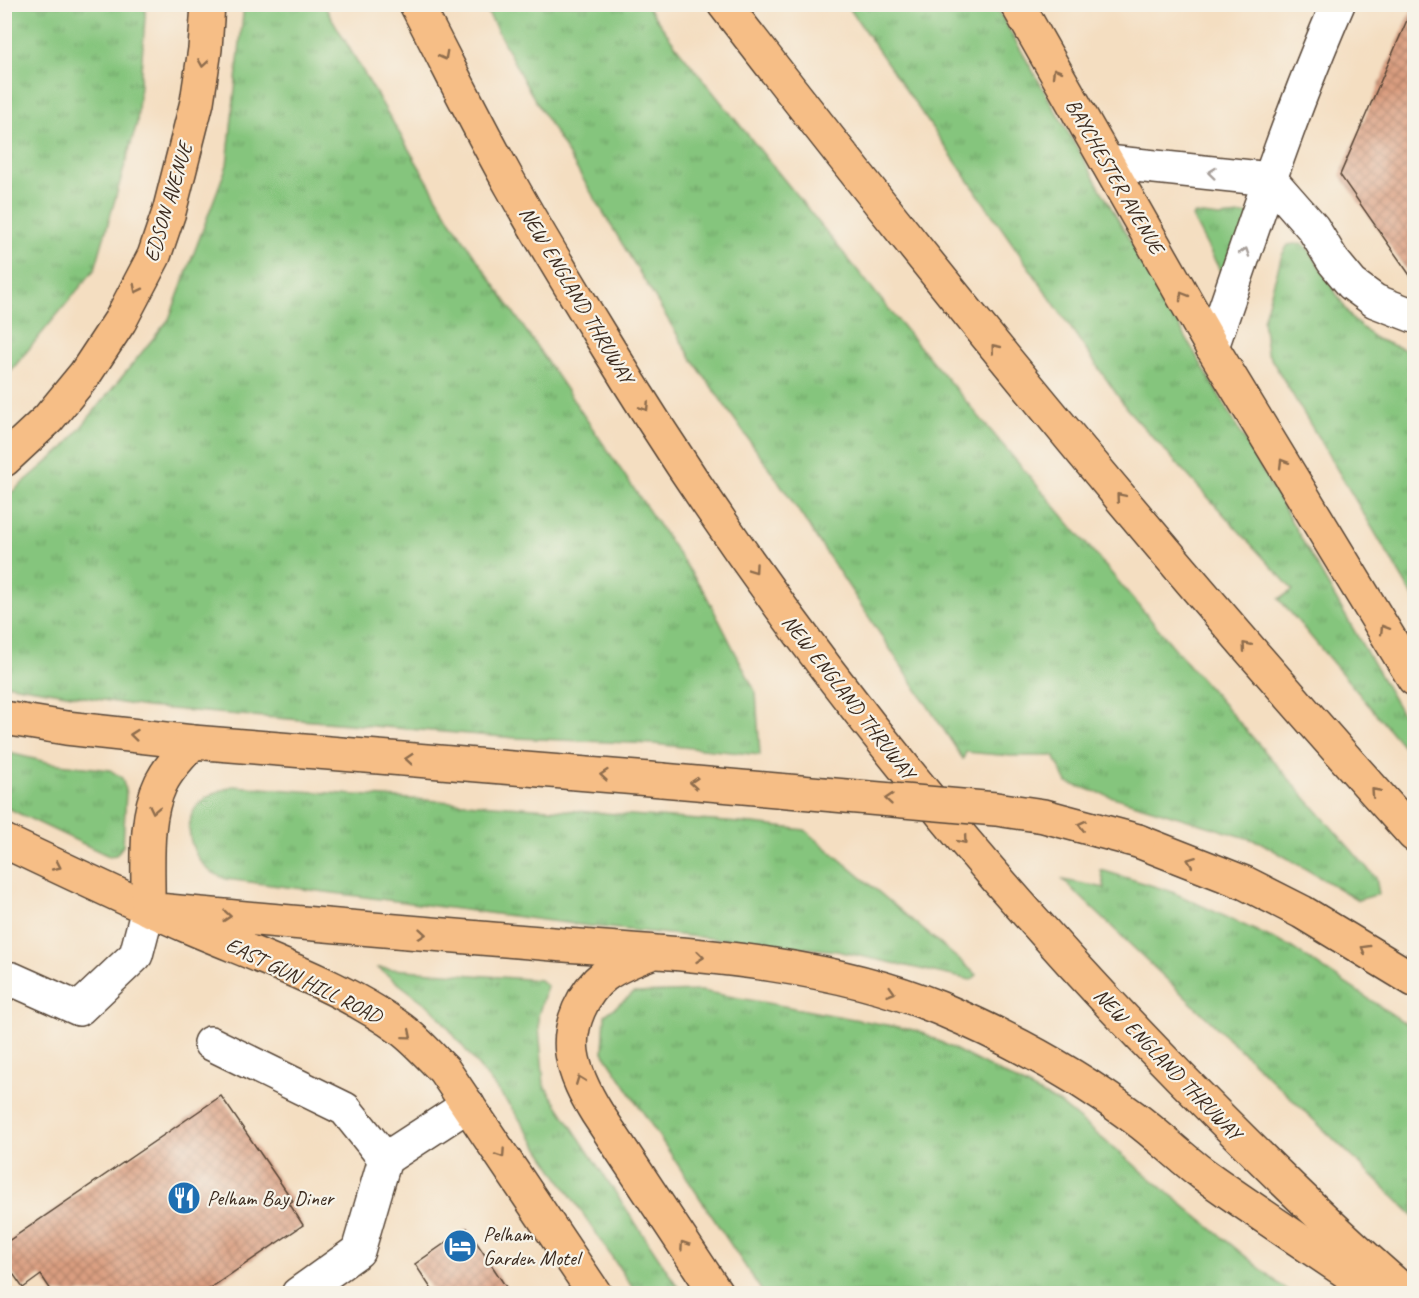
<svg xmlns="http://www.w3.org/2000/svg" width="1419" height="1298" viewBox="0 0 1419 1298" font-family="Caveat,sans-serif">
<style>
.grass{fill:url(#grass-tufts);stroke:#60784e;stroke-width:1.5}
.building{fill:url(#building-cross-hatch)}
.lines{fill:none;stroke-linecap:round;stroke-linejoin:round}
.minor-casing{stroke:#574536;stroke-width:36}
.major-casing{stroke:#574536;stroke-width:36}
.highway-casing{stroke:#574536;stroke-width:36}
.minor{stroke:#fff;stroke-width:33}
.major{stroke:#f6be86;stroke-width:33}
.highway{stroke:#f6be86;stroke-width:33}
.highway-bridge-casing{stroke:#574536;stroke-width:36;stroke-linecap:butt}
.highway-bridge{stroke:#f6be86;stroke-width:33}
.oneway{stroke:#8f6d4d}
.oneway2{stroke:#a79f9a}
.labels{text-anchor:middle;stroke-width:4.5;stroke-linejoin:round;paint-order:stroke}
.street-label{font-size:21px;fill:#3b2a1e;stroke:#f7f3e8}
.poi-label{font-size:21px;fill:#3b2a1e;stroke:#f7f3e8;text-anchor:start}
</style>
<defs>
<pattern id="grass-tufts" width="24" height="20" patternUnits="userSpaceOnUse" patternTransform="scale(1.5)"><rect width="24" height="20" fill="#85c57d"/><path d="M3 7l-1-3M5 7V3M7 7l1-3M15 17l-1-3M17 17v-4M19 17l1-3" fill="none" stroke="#6ea066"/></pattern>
<pattern id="building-cross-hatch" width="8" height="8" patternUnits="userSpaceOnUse" patternTransform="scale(1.5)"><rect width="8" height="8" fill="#da9e80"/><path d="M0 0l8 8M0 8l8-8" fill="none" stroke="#b28168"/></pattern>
</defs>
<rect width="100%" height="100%" fill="#f7f3e8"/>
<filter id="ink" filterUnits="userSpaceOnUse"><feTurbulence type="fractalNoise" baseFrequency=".0167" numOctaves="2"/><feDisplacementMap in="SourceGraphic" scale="12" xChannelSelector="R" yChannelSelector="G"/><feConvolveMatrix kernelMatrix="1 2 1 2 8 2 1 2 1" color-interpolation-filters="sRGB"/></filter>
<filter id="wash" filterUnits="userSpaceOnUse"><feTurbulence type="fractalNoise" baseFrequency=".008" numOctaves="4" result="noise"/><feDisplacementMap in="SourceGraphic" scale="24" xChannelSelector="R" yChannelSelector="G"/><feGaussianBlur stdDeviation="1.35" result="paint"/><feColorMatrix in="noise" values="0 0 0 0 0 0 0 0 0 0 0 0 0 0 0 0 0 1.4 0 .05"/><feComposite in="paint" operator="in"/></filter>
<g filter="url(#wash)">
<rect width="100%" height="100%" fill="#f4dec1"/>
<g class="grass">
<path d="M4,5H146L137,123L95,269L5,378Z"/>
<path d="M244,5H324L451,221L705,593L756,693L760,755L653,744L516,738L146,707L5,684V498L65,447L169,319L227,165Z"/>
<path d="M484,5H646L679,50L909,334L1189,665L1376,878L1379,894L1358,900L1260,842L1067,783L1054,756H1011L966,752L963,759L788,495L692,359L526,85Z"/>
<path d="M847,5H995L1414,735V759L1279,599L1293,590L1127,409Z"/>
<path d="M1195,214L1219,217L1250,214L1226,282L1192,217Z"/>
<path d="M1301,243L1308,248L1352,319L1376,339L1414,353V389L1410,392L1414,400V598L1267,352L1263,320L1282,255L1288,245Z"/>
<path d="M5,752L51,763L110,770L122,778L126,792L123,846L116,855L109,856L5,807Z"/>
<path d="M233,786L753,824L805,830L977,975L971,980L837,951L589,926L226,879C220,876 214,874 209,870C189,854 180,818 203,800C212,793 223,790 233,786Z"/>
<path d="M1101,870L1170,891L1289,946L1414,1029V1216L1063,880L1105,888Z"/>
<path d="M378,968L540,980L547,986L538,1016L544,1085L682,1293H636L514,1111L434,1010Z"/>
<path d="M701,991L919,1031L1059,1103L1290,1293H763L603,1052L605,1015L634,993Z"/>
</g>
<g id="blocks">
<g class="building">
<path d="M1414,4V281L1340,175Z"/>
<path d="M221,1096L293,1201L289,1203L303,1225L203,1293H53L41,1275L23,1288L4,1261V1244Z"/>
<path d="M467,1228L510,1293H434L415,1264Z"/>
</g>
</g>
</g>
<g filter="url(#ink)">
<use href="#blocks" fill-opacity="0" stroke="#574536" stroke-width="1.5"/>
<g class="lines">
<defs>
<g id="minor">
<path d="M1107,162L1270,179L1313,228L1333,261L1352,284L1375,301L1414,316"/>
<path d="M1212,347C1252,232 1289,116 1338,4"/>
<path d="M4,985L12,979L79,1009L136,955L148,909"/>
<path d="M210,1043L345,1109L385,1159L468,1105"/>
<path d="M298,1294L358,1251L385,1159"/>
</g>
<g id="major">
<path d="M1017,4L1212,347"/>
<path d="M4,460L48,419L85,374L120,321L154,256L169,212L197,102L205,49L208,4"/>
<path d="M4,841C65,870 126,899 187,926C257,956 340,984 401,1029C417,1041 430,1056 444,1070L595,1294"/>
</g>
<g id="highway">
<path d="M416,4C448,65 478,127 512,187C540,237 570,286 600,335C763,605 960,853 1181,1078C1254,1152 1328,1226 1407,1294"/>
<path d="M724,4C944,289 1172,568 1414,835"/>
<path d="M1212,347L1414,679"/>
<path d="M4,718L66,728L193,742L662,780"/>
<path d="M193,742C181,755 169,767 161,783C143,820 149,869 148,909C283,922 418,933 553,944C680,954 820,959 939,1008C1008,1037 1076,1074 1136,1119C1159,1136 1180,1157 1203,1174C1260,1215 1321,1254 1379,1294"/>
<path d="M1138,841L1245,883L1302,912L1414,980"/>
<path d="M651,953C635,959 619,965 605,975C583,992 568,1025 572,1053C575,1075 586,1095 597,1113L717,1294"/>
</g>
</defs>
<use href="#minor" class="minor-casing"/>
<use href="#major" class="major-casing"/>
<use href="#highway" class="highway-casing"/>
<use href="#minor" class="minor"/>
<use href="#major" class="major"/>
<use href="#highway" class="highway"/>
<defs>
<path id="highway-bridge" d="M662,780L996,809L1044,816L1138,841"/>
</defs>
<use href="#highway-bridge" class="highway-bridge-casing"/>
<use href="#highway-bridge" class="highway-bridge"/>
</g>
<defs><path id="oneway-chevron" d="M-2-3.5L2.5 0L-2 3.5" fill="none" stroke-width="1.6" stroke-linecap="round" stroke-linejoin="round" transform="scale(1.5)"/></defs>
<g class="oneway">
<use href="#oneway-chevron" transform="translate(444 56) rotate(62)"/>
<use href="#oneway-chevron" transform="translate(203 63) rotate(99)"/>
<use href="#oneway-chevron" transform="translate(1056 72) rotate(-120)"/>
<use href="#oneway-chevron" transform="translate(137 289) rotate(117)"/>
<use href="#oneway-chevron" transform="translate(1183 296) rotate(-120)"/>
<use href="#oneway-chevron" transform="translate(995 348) rotate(-129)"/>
<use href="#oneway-chevron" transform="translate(645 407) rotate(57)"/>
<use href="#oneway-chevron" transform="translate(1283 463) rotate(-121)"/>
<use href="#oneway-chevron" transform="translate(1120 497) rotate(-130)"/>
<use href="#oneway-chevron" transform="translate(754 569) rotate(55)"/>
<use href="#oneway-chevron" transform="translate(1384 629) rotate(-121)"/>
<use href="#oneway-chevron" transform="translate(1246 646) rotate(-131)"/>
<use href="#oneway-chevron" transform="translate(134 735) rotate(-174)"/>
<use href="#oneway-chevron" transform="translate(409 759) rotate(-175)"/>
<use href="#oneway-chevron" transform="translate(604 775) rotate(-175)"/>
<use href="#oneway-chevron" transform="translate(694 783) rotate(-175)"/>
<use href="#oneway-chevron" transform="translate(1375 792) rotate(-132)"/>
<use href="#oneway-chevron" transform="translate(889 799) rotate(-175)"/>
<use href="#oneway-chevron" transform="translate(154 809) rotate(102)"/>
<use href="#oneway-chevron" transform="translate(1082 825) rotate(-167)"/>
<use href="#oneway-chevron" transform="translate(963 840) rotate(50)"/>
<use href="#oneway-chevron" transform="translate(1191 861) rotate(-159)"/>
<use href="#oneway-chevron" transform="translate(57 866) rotate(25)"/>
<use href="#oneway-chevron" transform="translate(227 916) rotate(5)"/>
<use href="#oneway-chevron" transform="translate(422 934) rotate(5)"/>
<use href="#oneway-chevron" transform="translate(1365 949) rotate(-149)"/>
<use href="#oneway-chevron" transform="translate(700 957) rotate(6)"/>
<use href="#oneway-chevron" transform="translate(891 992) rotate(17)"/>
<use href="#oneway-chevron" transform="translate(408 1035) rotate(40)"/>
<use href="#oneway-chevron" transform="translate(580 1080) rotate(-111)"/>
<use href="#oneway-chevron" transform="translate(501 1154) rotate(56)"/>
<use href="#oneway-chevron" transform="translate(684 1245) rotate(-124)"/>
</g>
<g class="oneway2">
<use href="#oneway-chevron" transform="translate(1212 173) rotate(-174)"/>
<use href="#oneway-chevron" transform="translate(1245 252) rotate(-71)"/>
</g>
</g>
<defs>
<symbol id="restaurant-disc" viewBox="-11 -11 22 22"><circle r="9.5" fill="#1f6fb2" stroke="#f7f3e8"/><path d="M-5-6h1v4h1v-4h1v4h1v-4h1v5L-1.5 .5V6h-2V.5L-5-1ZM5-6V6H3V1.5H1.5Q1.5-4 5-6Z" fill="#fff"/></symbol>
<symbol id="hotel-disc" viewBox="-11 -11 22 22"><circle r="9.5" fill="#1f6fb2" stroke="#f7f3e8"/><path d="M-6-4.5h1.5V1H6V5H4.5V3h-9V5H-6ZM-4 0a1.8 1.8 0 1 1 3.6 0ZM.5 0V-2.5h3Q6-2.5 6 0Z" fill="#fff"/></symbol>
</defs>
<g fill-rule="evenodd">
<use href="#restaurant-disc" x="165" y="1179" width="38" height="38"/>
<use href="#hotel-disc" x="441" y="1227" width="38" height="38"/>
</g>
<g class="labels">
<g class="street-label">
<text transform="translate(1115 176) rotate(60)" y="7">BAYCHESTER AVENUE</text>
<text transform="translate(168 202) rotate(-73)" y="7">EDSON AVENUE</text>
<text transform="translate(577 295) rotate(59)" y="7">NEW ENGLAND THRUWAY</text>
<text transform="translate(849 697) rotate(52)" y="7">NEW ENGLAND THRUWAY</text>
<text transform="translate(304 980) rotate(26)" y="7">EAST GUN HILL ROAD</text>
<text transform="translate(1168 1064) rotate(46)" y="7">NEW ENGLAND THRUWAY</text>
</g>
<g class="poi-label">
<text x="207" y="1205">Pelham Bay Diner</text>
<text x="483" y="1241">Pelham<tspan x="483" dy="24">Garden Motel</tspan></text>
</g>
</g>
<rect width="1419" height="1298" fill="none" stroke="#f7f3e8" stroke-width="24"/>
</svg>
